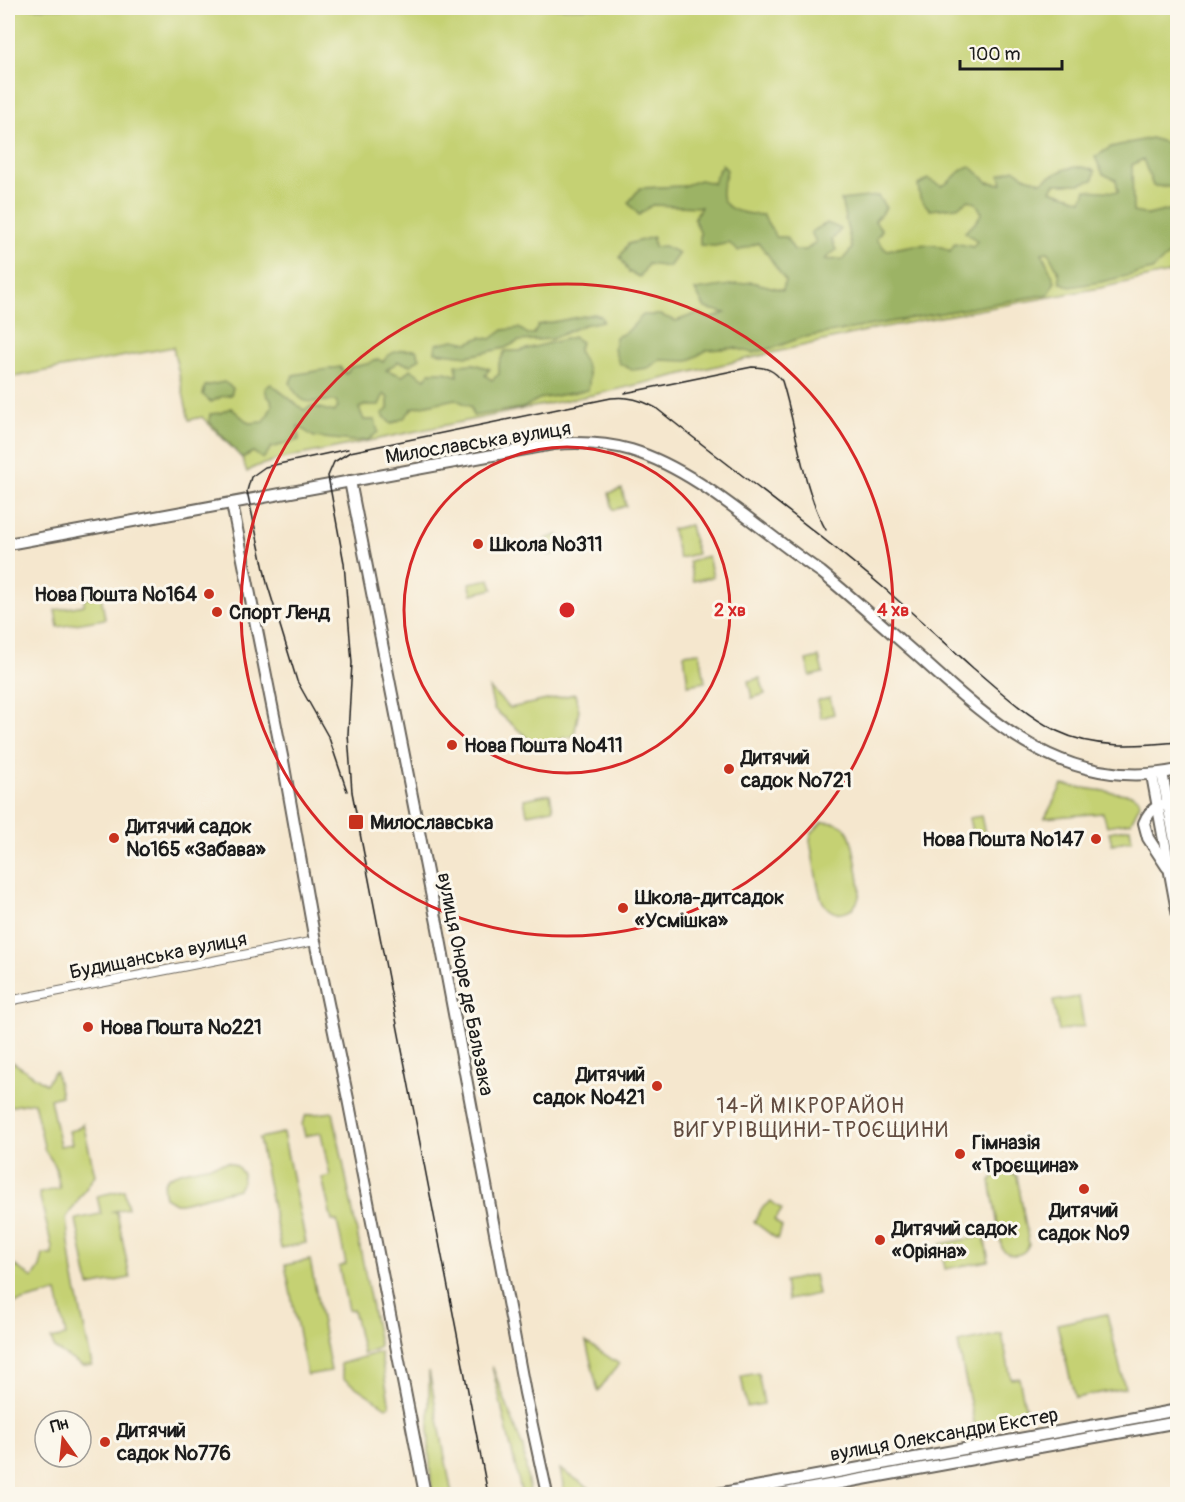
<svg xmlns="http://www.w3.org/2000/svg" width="1185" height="1502" viewBox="0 0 1185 1502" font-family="Pangolin,sans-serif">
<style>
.green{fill:#c5d173;stroke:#707648;stroke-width:1.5}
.forest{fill:#9cb365;stroke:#5c6840;stroke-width:1.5}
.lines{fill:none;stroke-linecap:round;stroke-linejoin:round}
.street-casing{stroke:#68635a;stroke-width:10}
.secondary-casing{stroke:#68635a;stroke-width:14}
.street{stroke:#fff;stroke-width:8}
.secondary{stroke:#fff;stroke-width:10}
.tram{stroke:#1c1c1c;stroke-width:1.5}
.ring{fill:none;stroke:#d62828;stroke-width:3}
.poi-dot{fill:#c8321e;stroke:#fbf7ec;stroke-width:2}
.labels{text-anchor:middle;stroke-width:6;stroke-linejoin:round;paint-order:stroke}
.street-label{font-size:20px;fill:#1c1c1c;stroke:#fbf7ec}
.poi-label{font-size:20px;font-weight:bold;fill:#1c1c1c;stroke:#fbf7ec;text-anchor:start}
.neighbourhood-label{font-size:21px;letter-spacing:1.5px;fill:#624c40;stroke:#fbf7ec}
.centre{fill:#d62828;stroke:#fbf7ec;stroke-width:3}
.ring-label{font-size:18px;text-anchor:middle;font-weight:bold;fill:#d62828;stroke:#fbf7ec;stroke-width:6;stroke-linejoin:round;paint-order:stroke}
</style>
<rect width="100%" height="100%" fill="#fbf7ec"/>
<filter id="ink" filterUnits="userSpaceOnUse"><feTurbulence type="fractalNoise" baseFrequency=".0167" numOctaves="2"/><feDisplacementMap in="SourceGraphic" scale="12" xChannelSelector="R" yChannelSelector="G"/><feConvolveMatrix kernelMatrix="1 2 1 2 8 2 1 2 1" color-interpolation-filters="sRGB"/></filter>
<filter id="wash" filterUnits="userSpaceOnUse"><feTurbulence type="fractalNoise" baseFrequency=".008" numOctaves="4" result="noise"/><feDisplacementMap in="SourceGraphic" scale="24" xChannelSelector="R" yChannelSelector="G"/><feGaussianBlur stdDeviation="1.35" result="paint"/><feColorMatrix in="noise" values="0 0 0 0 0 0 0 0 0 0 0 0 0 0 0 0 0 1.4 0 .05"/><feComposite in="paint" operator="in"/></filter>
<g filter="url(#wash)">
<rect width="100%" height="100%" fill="#f5e7ce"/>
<g class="green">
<path d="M8,8H1177V271L1100,288L874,329L602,393L276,460L255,467L247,472L242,458L202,417L189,420L173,347L8,378Z"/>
<path d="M622,489L626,506L613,510L609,493Z"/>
<path d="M690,525L697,554L679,558L672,529Z"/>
<path d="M558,535L562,552L549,555L545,539Z"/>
<path d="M708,556L713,577L693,581L689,561Z"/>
<path d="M490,579L493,589L472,594L469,583Z"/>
<path d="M101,595L105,619L58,627L55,610L84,605V599Z"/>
<path d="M700,652L705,682L688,685L684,654Z"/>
<path d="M819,657L823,673L810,676L806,660Z"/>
<path d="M760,678L765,694L752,698L748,681Z"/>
<path d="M489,688L510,708L575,694L579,710L574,736L536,745L494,709Z"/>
<path d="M830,698L834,714L821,718L817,701Z"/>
<path d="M1062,785L1133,795L1139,799L1140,804L1131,822L1107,826L1103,813L1045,818Z"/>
<path d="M550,794L553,809L527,814L524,799Z"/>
<path d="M981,816L985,834L973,837L969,818Z"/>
<path d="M822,822C832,822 843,823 848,832C854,841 858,875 860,888C861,912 835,923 823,902C817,891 813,855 810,841L811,834Z"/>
<path d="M1130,828L1132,840L1112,844L1109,832Z"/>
<path d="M1079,997L1084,1026L1059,1031L1053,1001Z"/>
<path d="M8,1059L46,1084L53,1073L56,1072L61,1096L50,1099L60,1146L72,1144L69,1131L77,1129L83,1123L95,1175L66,1218L73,1274L92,1365L82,1366L55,1349L51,1339L66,1336L57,1292L8,1305V1261L33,1278L40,1267L43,1254L52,1255V1247L39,1193L60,1188L55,1165L45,1151L34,1102L8,1107Z"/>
<path d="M333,1112L379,1343L378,1348L363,1354L353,1309L348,1310L339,1267L346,1264L337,1221H332L322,1178L330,1176L321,1133L305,1136L302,1124L306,1115Z"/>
<path d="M283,1133L306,1243L281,1248L259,1138Z"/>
<path d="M228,1162L237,1166L243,1174L242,1182L238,1189L181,1203H175L165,1197C163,1190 162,1184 167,1179C174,1170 215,1165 228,1162Z"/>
<path d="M1006,1170L1017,1176L1029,1244C1024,1257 1011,1258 1002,1249L990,1181L998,1172Z"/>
<path d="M124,1190L128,1208L110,1212H117L130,1278L89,1286L76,1219L101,1214L97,1196Z"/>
<path d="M771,1201L782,1210L774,1220L782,1227L777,1239L754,1222L762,1208Z"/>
<path d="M984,1236L989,1261L945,1269L940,1244Z"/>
<path d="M310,1260L331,1371L307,1375L285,1265Z"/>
<path d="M814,1275L818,1294L788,1300L785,1281Z"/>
<path d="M1107,1314L1125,1388L1075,1398L1057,1324Z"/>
<path d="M1002,1334L1011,1379L1019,1378L1027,1416L975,1427L958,1343Z"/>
<path d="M586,1342L619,1364L598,1391Z"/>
<path d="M380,1352L390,1406L386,1407L344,1379L340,1364Z"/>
<path d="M492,1366L523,1448L530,1494H517L516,1493L521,1491Z"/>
<path d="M429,1371L452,1494H432L429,1449Z"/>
<path d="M758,1373L764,1404L747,1407L741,1376Z"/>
<path d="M560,1469L599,1494H565Z"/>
</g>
<g class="forest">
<path d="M1151,138L1170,144V157L1178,158L1177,185L1174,187L1153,186L1143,159L1132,165L1133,212L1148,215L1177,208V253L1172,252L1152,270L1101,282L1070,287L1060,282L1059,273L1048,252L1042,253L1055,281L1049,294L800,338L776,347L753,353L735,348L707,350L688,361L660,360L648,368L632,370L619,363L614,349L616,337L627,332L643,315H660L676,321L698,313L710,319L725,313L705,308L695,290L752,282L783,290L785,280C775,268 769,253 758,243L738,251L729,243L715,246L700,245V232L694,219L701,207L652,205L639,215L628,203L640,188L683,186L700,180L713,183L722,164L727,170C726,177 722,183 722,190C719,212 748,214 763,215L776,237H786L794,250H806L816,242L811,232L827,223L841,229L832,240L836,250L824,260L843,259L852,249L841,200L878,196L886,208L875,221L882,230L876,239L886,250C907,247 931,239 950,251L955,243L973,247L977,241L965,232L974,224L982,213L976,203L969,200L957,207L930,210L920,198L918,185L928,179L941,186C955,182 955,170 970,166L988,182L1002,184L1000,175L1014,169L1026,177L1041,182C1059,171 1075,161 1095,171L1093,180L1079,184H1055L1051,190L1082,200L1086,190L1118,192L1116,180L1103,174L1095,157L1111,147Z"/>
<path d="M653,237L654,247L664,246L679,253L669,267L648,264L640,277L629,272L620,257L628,244Z"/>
<path d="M594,314L601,316L603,321L583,325L552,339L519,341L505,348L468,356L435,352L436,344L454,340L468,343L481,337L491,339L503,330L519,328L528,334H534L538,325Z"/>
<path d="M573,337L581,342L578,351C586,363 592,375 588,390L539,399L523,408L473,416L471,407L455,399L413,408L404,418L391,424L382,414L388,409V398L384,394L379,405H365L359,408L364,420H375L378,432L368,440L353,441L314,437L298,426L299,440L271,448L263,459L253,452L242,458L209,421L210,414L220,413L231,408L249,423L264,422L272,406L271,399L267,396L265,388L271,384L304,410L312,406L334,412L338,407L336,401C311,400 303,410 290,383L293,375L340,367L346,374L351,367L367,364L378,359L383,362C390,350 403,349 416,350L420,358L411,365L398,362L386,370L403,376L410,369L425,379L430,372H445L458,376L456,365L474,364L490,369L485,375L492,380L499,374V363L505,351H519Z"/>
<path d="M224,382L233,388L231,395L223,396L211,402L203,395L205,386Z"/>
</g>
</g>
<g filter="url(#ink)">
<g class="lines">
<defs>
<path id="street" d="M8,1001L315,941"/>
<g id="secondary">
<path d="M350,481L437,923L525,1393L547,1494"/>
<path d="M232,504L283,761L315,941L348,1099L425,1494"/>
<path d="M8,544L553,444C578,442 606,443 631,450C700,471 761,532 821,572C854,599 886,628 918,656C994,725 1067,793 1178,770"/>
<path d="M1162,773L1178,856"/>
<path d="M1152,775L1178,916"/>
<path d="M1167,867L1148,838L1144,823C1150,808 1163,799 1178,809"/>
<path d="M717,1494L1178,1410"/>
<path d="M780,1494L1178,1422"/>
</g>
</defs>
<use href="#street" class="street-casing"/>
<use href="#secondary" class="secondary-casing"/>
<use href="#street" class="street"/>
<use href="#secondary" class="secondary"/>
<g class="tram">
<path d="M625,393L752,367C766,367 774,370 782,381C797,429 802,487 826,530"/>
<path d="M347,791L329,738L297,681L267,583L247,491L251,477L265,467L348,449"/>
<path d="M488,1494L352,792L348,734L352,663L344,563L328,476L334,462L350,452L611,398C629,396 641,400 656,408C732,469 811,526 885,589C915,615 944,642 973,668C1000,691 1025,715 1057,731C1094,749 1137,746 1178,742"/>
</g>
</g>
</g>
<g class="ring">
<circle cx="567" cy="610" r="163"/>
<circle cx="567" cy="610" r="326"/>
</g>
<g class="poi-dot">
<circle cx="478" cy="544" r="6"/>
<circle cx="209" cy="594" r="6"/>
<circle cx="217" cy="612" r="6"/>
<circle cx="452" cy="745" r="6"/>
<circle cx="729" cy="769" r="6"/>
<rect x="348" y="814" width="16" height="16" rx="3"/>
<circle cx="114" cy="838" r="6"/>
<circle cx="1096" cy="839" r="6"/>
<circle cx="623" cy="908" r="6"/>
<circle cx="88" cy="1027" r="6"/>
<circle cx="657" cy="1086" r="6"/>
<circle cx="960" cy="1154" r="6"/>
<circle cx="1084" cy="1189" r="6"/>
<circle cx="880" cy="1240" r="6"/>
<circle cx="105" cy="1442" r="6"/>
</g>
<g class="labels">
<g class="street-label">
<text transform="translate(478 442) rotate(-9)" y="7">Милославська вулиця</text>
<text transform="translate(158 955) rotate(-11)" y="7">Будищанська вулиця</text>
<text transform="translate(466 984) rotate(79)" y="7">вулиця Оноре де Бальзака</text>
<text transform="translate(944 1434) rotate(-10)" y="7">вулиця Олександри Екстер</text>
</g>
<g class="poi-label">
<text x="490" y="551">Школа №311</text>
<text x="197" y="601" text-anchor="end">Нова Пошта №164</text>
<text x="229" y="619">Спорт Ленд</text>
<text x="464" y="752">Нова Пошта №411</text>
<text x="741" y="764">Дитячий<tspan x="741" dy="23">садок №721</tspan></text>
<text x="370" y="829">Милославська</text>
<text x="126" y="833">Дитячий садок<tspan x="126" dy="23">№165 «Забава»</tspan></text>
<text x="1084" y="846" text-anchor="end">Нова Пошта №147</text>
<text x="635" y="904">Школа-дитсадок<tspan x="635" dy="23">«Усмішка»</tspan></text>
<text x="100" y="1034">Нова Пошта №221</text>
<text x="645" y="1081" text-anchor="end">Дитячий<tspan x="645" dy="23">садок №421</tspan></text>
<text x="972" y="1149">Гімназія<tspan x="972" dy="23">«Троєщина»</tspan></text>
<text x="1084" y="1217" text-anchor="middle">Дитячий<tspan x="1084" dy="23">садок №9</tspan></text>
<text x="892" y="1235">Дитячий садок<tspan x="892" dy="23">«Оріяна»</tspan></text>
<text x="117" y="1437">Дитячий<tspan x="117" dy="23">садок №776</tspan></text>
</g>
<g class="neighbourhood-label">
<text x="811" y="1113">14-Й МІКРОРАЙОН<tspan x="811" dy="24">ВИГУРІВЩИНИ-ТРОЄЩИНИ</tspan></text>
</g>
</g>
<circle cx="567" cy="610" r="9" class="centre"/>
<g class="ring-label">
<text x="730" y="616">2 хв</text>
<text x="893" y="616">4 хв</text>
</g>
<rect width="1185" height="1502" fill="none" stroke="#fbf7ec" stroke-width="30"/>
<g transform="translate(63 1439) rotate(345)"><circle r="28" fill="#fbf7ec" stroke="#a29f99" stroke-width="1.5"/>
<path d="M0-4.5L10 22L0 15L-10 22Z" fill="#c8321e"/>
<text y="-9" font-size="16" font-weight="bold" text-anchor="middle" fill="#1c1c1c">Пн</text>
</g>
<path d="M960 60v9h102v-9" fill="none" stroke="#1c1c1c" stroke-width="3"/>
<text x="969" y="60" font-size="18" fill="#1c1c1c" stroke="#fbf7ec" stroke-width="4.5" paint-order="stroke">100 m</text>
</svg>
